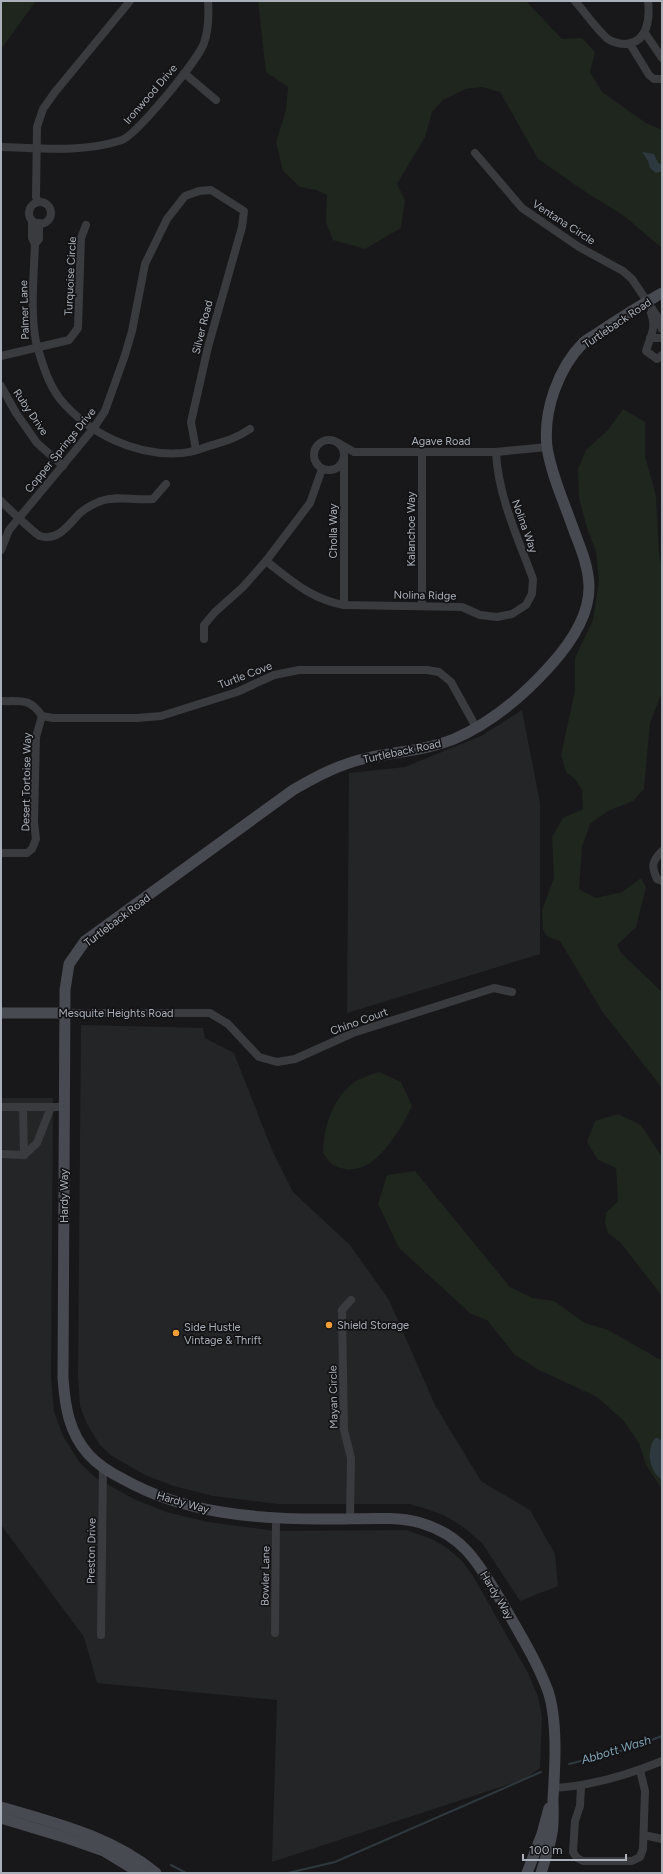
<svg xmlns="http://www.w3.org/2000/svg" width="663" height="1874" viewBox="0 0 663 1874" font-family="Figtree,sans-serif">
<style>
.built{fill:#242527}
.green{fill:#1e261e}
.water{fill:#2e393f}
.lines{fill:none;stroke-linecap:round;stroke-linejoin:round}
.stream{stroke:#2e393f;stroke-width:2}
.street{stroke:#393b3f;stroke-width:8}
.secondary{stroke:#474a50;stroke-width:11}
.poi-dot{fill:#f49e37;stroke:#131315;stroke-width:1.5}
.labels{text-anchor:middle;stroke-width:3.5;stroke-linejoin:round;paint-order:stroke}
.street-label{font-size:11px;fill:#aab1ba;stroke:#131315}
.poi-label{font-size:11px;fill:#aab1ba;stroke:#131315;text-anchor:start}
.water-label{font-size:12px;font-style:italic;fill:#81a3b5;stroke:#131315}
</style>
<rect width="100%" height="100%" fill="#18181a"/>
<g class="built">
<path d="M522,710L540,803V954L347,1013L349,773L405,767L481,736Z"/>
<path d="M81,1025L203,1028L205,1038L234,1053L272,1150L293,1192L350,1245L389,1300L435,1405L481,1481L530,1510L555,1554L558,1586L520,1601L482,1543L462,1526L443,1515L427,1509L409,1504H278L213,1496L174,1486L145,1475L112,1456L100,1445L87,1424L80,1406L78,1377Z"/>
<path d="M1,1098H53L51,1378L54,1412L63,1436L80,1463L96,1478L134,1499L166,1512L208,1522L276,1531L406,1530L432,1539L447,1548L462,1561L473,1576L528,1673L538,1697L542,1716L540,1768L525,1779L272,1862L277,1700L97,1683L84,1637L1,1525Z"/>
</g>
<g class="green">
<path d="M1,1H36L1,49Z"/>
<path d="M258,1H526L562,39L582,38L595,52L590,72L602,92L646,123L662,130V248L624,216L587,193L538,159L500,92L482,87L466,89L443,100L432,112L425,137L397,184L405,200L401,228L365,249L333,240L326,222L327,195L316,190L300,187L283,171L276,142L286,110L288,87L266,72Z"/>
<path d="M623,409L645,422V456L656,496L659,552L662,573V692L650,723L644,789L633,801L608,811L590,824L582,847L579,889L596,898L622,892L641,878L646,887L636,927L617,945L621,953L662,992V1088L602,1011L560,941L548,937L543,930L542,910L554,878L552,837L563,818L583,809L582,790L575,779L566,772L561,755L575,691V658L593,620L599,580L596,551L587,528L579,498L578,469L586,450L608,430Z"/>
<path d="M379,1072L401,1082L412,1106C401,1129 375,1175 345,1169C341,1168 336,1167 333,1165C329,1162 326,1157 323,1153C324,1126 332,1100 353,1083C360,1078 371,1075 379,1072Z"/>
<path d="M618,1114L641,1125L662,1157V1296L620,1242L608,1233L605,1223L606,1213L618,1201L616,1168L598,1160L587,1142L595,1121Z"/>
<path d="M415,1171L510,1287L533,1298L554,1301L585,1323L608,1330L659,1359L662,1358V1489L646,1465L639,1443L623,1420L597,1397L539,1370L515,1355L487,1320L471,1314L399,1248L378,1204L387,1175Z"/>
</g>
<g class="water">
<path d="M642,152L654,154L658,163L662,164V171L656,173L650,168L648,161Z"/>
<path d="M655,1438H658L662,1441V1480C650,1472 645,1451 655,1438Z"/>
</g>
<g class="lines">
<g class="stream">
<path d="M569,1764L628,1749L662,1736"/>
<path d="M171,1865L186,1873"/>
<path d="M288,1873L335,1862L541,1772"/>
</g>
<g class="street">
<path d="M575,1C584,11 598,31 608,39C612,42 620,44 625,44C648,43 650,18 648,1"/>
<path d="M645,33L662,58"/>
<path d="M630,44L649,75L654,79H662"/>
<path d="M184,73L216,100"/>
<path d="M1,147C40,148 84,153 122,140C137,134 199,59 204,43C209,29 209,16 208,1"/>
<path d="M475,153L522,208L579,247L623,271L632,279L657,316L662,329"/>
<path d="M38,202L36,197L37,127L43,109L55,92L130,1"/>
<circle cx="40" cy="213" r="11"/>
<path d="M32,221V238L35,244C34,273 29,322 38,349C43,366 49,385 60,399C89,434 137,457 183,453C192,452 201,449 209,446C226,441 235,439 250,429"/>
<path d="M35,244L39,239V223"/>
<path d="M651,313C657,328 650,337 646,351L657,359L662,355"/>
<path d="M650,338H662"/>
<path d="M1,356L69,340L78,328L81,238L86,225"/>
<path d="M1,386L16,413L37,443L63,466"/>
<circle cx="329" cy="455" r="15"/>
<path d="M338,443L354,452H496L547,447"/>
<path d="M422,452V606"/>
<path d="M344,457V605"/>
<path d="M1,501C7,507 35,534 40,536C58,542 69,524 80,513C86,508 93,504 101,501C117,495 136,501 153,499L166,484"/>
<path d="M1,550L9,530L93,429L105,411L125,355L132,331L145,264L167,219L185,196L199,191L211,190L244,211L242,227L208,347L191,422L196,450"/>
<path d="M266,561C292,581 311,599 344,605L462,607L480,615L497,617L512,614L526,605L532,594L533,579C518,538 498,496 496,452"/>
<path d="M204,639V625L215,612L243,587L266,561L310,503L322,469"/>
<path d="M1,701C21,702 29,697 42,716L53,718H137L161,716L237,692L274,675L299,670H427L439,672L451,682L476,727"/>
<path d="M662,851C652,861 651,866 657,879L662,881"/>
<path d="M1,853H27L32,849L36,839L34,822L36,737L42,716"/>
<path d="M65,1013H210L228,1024L259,1057L277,1062L295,1059L353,1033L494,988L512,992"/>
<path d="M1,1107H64"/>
<path d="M1,1154L24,1155L23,1107"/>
<path d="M24,1155L37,1143L51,1107"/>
<path d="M350,1520L351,1458L344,1430L342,1310L351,1300"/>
<path d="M275,1633L276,1519"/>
<path d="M101,1635L103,1468"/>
<path d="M581,1787L580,1806L575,1821L573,1852L577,1858L583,1861H632L640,1857L643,1849L645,1791L640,1770"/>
<path d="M554,1788C591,1786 628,1775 662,1761"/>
<path d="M644,1835L662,1839"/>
</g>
<g class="secondary">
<path d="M1,1013H65"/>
<path d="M1,1807C55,1823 111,1836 156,1873"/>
<path d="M1,1818L67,1838L104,1851L140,1873"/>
<path d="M527,1873L542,1834L549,1808"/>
<path d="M541,1873C545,1860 550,1846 552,1833C554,1822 553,1810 553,1799C555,1768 558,1721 548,1691C536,1659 517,1629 500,1599C478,1563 464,1536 421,1523C396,1515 350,1520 322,1519C254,1519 183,1513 123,1479C111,1473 99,1466 89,1455C69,1433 65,1407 63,1378L65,990L69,964L85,941L293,790C317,776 340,764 367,758C395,752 427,750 454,739C491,723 523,696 550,666C570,644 590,615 589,585C588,564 580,547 573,528C564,502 551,474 547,447C543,411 558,368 584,342C589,338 597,334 602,330C622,317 642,304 662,293"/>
</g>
</g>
<g class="poi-dot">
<circle cx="329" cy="1325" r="4"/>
<circle cx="176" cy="1333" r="4"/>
</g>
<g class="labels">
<g class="street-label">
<text transform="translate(150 94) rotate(-49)" y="4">Ironwood Drive</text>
<text transform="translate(564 222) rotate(33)" y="4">Ventana Circle</text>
<text transform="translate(70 276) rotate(-87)" y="4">Turquoise Circle</text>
<text transform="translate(24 310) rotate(-92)" y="4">Palmer Lane</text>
<text transform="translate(617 323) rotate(-34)" y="4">Turtleback Road</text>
<text transform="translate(202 327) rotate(-76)" y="4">Silver Road</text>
<text transform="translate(31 412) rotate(56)" y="4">Ruby Drive</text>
<text x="441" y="445">Agave Road</text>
<text transform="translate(60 450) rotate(-51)" y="4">Copper Springs Drive</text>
<text transform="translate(525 526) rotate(70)" y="4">Nolina Way</text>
<text transform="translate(411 529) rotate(-90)" y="4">Kalanchoe Way</text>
<text transform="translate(333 531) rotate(-90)" y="4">Cholla Way</text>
<text transform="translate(425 595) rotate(1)" y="4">Nolina Ridge</text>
<text transform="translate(245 675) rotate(-21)" y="4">Turtle Cove</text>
<text transform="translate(402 751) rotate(-12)" y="4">Turtleback Road</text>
<text transform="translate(26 782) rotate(-89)" y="4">Desert Tortoise Way</text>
<text transform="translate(117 920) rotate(-37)" y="4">Turtleback Road</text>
<text x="116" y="1017">Mesquite Heights Road</text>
<text transform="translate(359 1021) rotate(-20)" y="4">Chino Court</text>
<text transform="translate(64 1196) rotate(-90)" y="4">Hardy Way</text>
<text transform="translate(333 1397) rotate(-91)" y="4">Mayan Circle</text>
<text transform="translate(183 1502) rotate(16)" y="4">Hardy Way</text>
<text transform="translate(91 1551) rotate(-89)" y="4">Preston Drive</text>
<text transform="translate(265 1576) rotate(-89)" y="4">Bowler Lane</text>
<text transform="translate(497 1595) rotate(59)" y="4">Hardy Way</text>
</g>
<g class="poi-label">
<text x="337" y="1329">Shield Storage</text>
<text x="184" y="1331">Side Hustle<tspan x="184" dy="13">Vintage &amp; Thrift</tspan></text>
</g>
<g class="water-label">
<text transform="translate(616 1750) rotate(-17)" y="4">Abbott Wash</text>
</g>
</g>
<rect width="663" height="1874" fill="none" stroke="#aab1ba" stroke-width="4"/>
<path d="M523 1854v6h103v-6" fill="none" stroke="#aab1ba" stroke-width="2"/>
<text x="529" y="1854" font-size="12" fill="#aab1ba" stroke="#131315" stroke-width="3" paint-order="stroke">100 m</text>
</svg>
